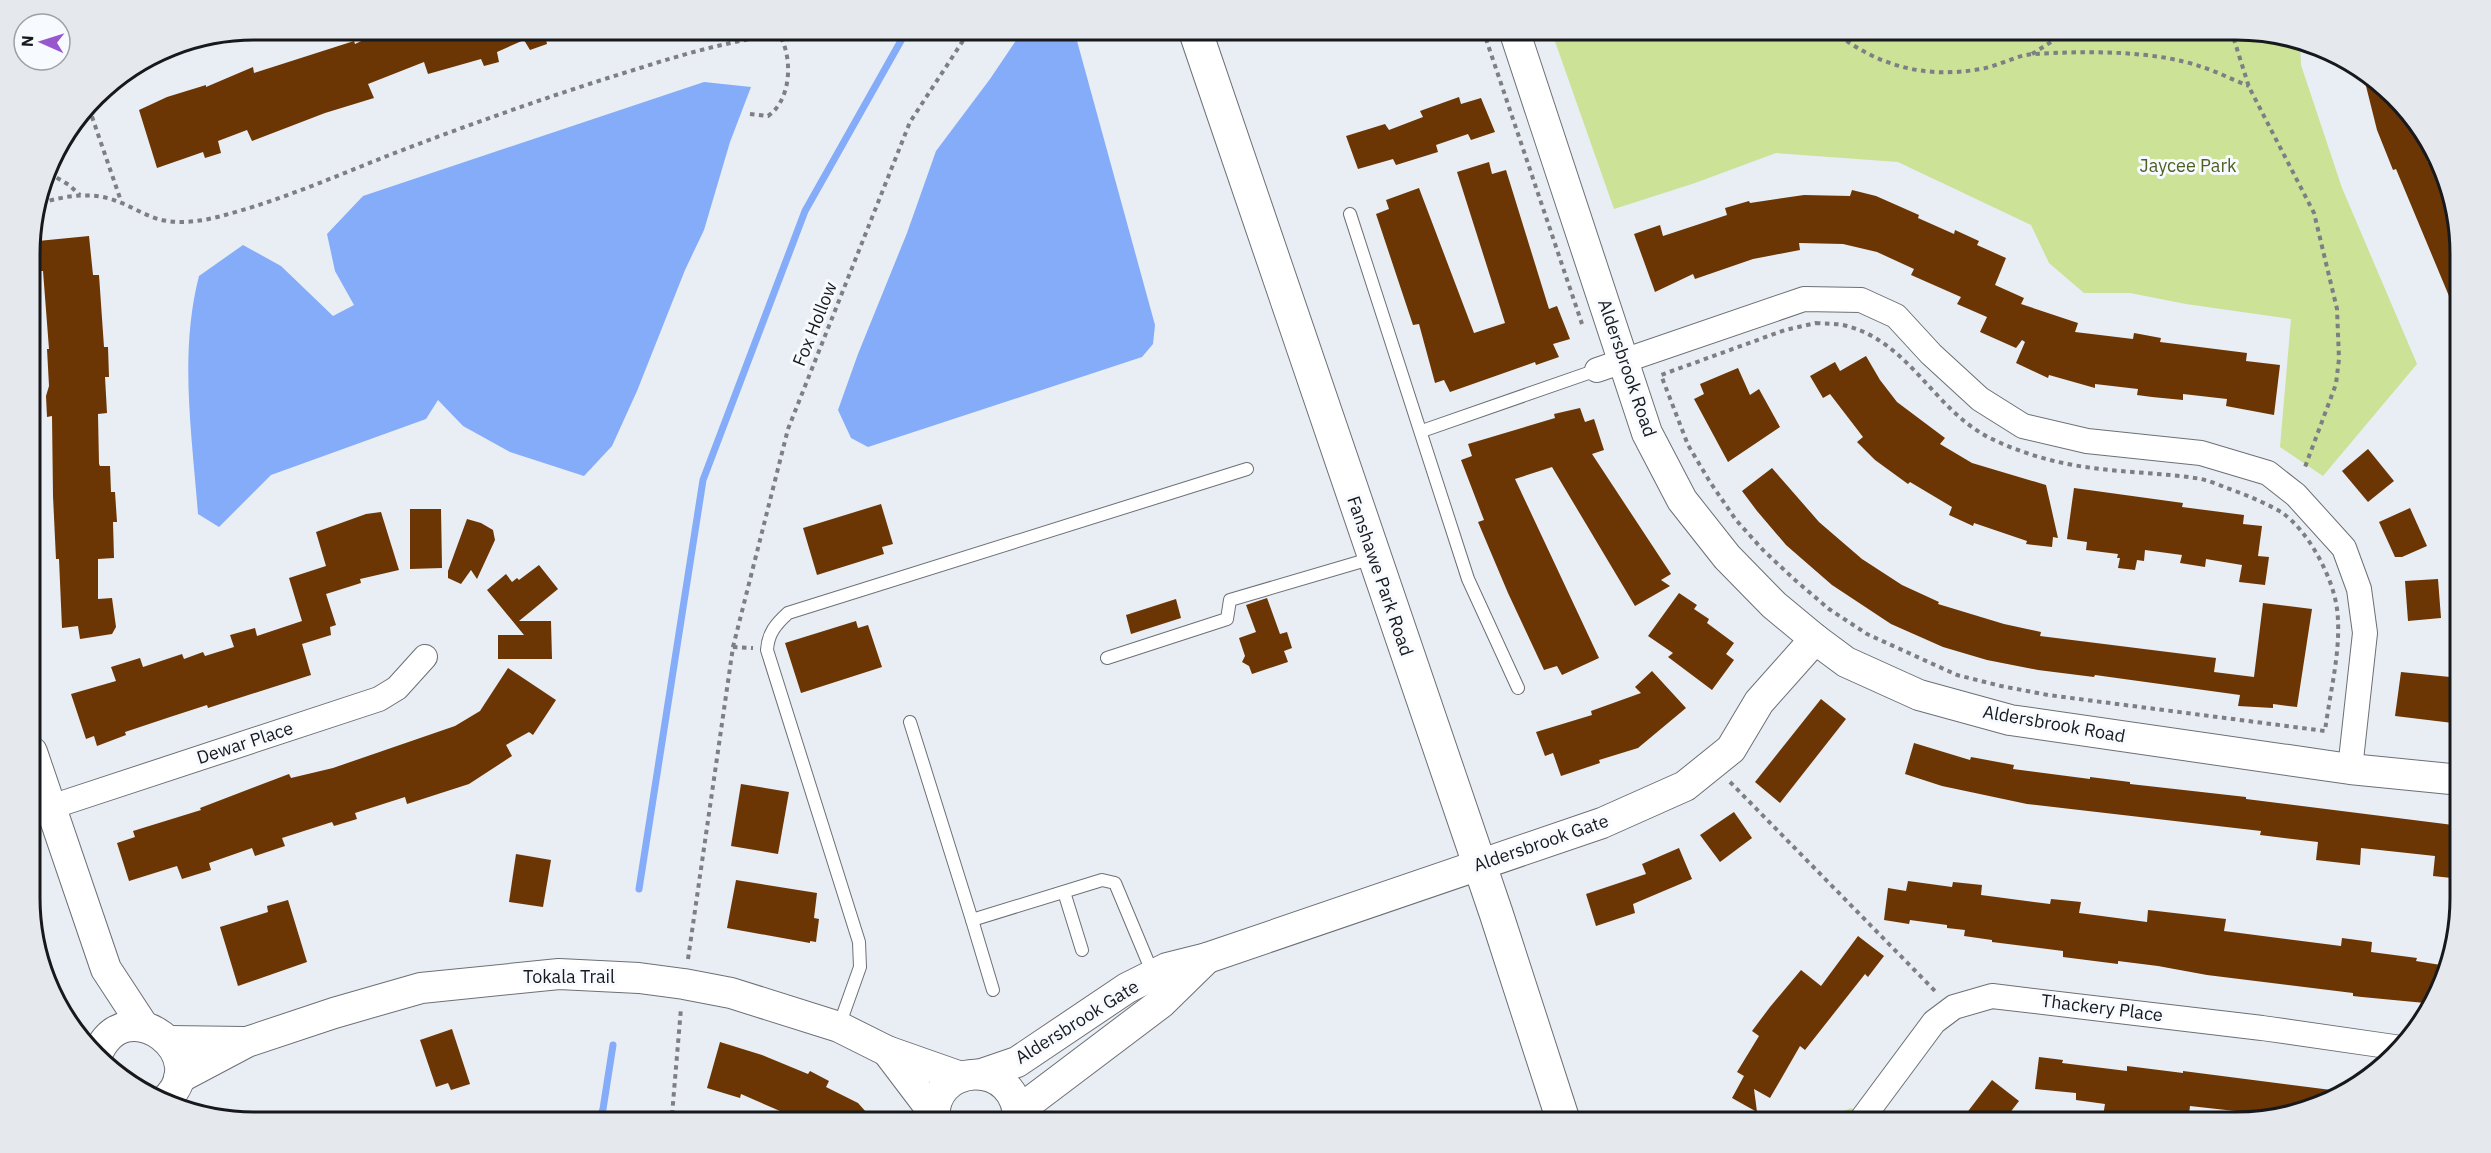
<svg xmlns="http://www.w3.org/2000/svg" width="2491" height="1153" viewBox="0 0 2491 1153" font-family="'IBM Plex Sans',sans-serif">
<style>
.green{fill:#cbe297}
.water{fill:#84acf8}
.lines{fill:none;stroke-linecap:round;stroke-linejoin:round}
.stream{stroke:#84acf8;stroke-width:7}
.building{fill:#6b3603}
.service-casing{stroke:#6c7076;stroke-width:14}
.minor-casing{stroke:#6c7076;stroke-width:26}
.tertiary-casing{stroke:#6c7076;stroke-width:32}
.secondary-casing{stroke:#6c7076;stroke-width:35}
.path{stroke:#7d7f84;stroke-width:4;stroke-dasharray:4.5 4.5;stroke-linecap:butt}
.service{stroke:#fff;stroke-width:12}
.minor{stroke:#fff;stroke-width:24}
.tertiary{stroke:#fff;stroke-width:30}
.secondary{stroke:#fff;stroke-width:33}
.labels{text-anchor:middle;stroke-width:6;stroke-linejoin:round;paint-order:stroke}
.park-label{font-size:18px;fill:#4f5f20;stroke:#f7faff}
.street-label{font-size:18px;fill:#18191c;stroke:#f7faff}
.rim{fill:none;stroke:#18191c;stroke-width:3}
</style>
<rect width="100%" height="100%" fill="#e9edf4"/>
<g class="green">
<path d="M1551,30H2236L2300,43L2301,65L2342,188L2417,364L2323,476L2280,447L2291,319L2186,304L2130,293H2084L2049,263L2031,225L1898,162L1776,153L1695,183L1614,209Z"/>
<path d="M1851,1108L1872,1120V1123H1826L1831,1116Z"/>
</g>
<g class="water">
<path d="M1023,30H1074L1155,325L1153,344L1142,357L868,447L851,438L838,410L858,354L907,233L936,151L990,79Z"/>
<path d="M704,82L751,87L730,142L704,230L685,270L637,391L612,446L584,476L510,452L463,426L438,400L426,419L271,475L219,527L198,514C192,434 179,353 199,276L243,245L281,266L333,316L354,305L335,271L327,234L363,196Z"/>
</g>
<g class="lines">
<g class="stream">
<path d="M639,889L703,480L805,211L907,30"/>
<path d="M598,1123L603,1109L613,1045"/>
</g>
</g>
<g class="building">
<path d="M385,30H546L544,31L547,44L530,50L524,40L497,52L499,62L484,66L481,59L428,74L424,62L368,84L374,98L325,113L252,141L247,130L218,141L221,153L205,158L203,152L157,168L139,110L167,97L206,85V87L253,67L254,73L354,41L355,44Z"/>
<path d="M2362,70L2373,77L2410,113L2428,163L2435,160L2453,204L2459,226V320L2396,169L2393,170L2377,130Z"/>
<path d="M1459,97L1461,104L1481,98L1495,132L1471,140L1468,134L1436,145L1438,152L1396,165L1393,159L1358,169L1346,136L1385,124L1389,130L1423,117L1420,111Z"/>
<path d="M1489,162L1492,174L1506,170L1549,309L1557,306L1570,339L1553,344L1559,357L1536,365L1535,362L1450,392L1444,380L1435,383L1419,324L1413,325L1376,214L1389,209L1386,200L1419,188L1474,333L1505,323L1457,172Z"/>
<path d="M1852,190L1876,196L1919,215L1918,218L1954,234L1955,230L1979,241L1977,245L2006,258L1995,285L2024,298L2021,304L2078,323L2075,332L2133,339L2134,333L2161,338L2160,342L2247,353L2246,361L2280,365L2274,415L2226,406L2227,399L2183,394V400L2152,397L2137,395L2138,389L2095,384V388L2049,375L2048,378L2016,363L2025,342L2022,340L2016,348L1980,332L1987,317L1957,304L1961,297L1911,275L1914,269L1877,252L1843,244L1799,243L1800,250L1753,259L1695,279L1693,274L1655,292L1634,234L1660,225L1663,236L1727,215L1725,208L1749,201L1750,203L1804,195L1850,196Z"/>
<path d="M89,236L93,275H99L104,347H108L109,377H105L107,413L98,414L99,464L100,466H110L111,492H115L117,522H113L114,558L98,559V599L112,598L116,627L112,634L80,639L78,626L62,628L59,559H56L53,496L52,416L47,417L46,396L49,386L47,349H49L43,271H41L38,241Z"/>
<path d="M1866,356L1880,380L1897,402L1945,438L1940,444L1972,463L2046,485L2058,538L2053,537L2052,547L2026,544L2027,541L1974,523L1973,526L1949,515L1952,507L1910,482L1908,484L1875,460L1857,442L1863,437L1830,394L1823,398L1810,376L1835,362L1840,371Z"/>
<path d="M1738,368L1750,395L1759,389L1780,427L1728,462L1694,399L1704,394L1700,384Z"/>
<path d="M1580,408L1585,422L1594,419L1604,450L1592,454L1671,574L1661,580L1670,586L1635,606L1552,467L1515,479L1599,658L1562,675L1557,666L1544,670L1508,593L1478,522L1484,520L1461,460L1472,456L1468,444L1555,418L1554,414Z"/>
<path d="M2368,449L2394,481L2368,502L2342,471Z"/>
<path d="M1772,468L1819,522L1862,559L1902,585L1939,602L1938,604L2004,624L2041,632L2040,636L2216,658L2214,672L2254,677L2263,603L2312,609L2297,707L2273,704V708L2238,706L2240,695L2095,675L2094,677L2038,670L1987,660L1943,647L1891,624L1832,585L1786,545L1757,511L1742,491Z"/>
<path d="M2074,488L2183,503L2182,507L2244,515L2243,524L2262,526L2258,556L2269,557L2265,585L2239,582L2242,565L2206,559L2205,567L2180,563L2182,555L2145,550L2144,561L2137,560L2135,570L2118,568L2120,558H2117L2118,554L2086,550L2087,542L2067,539Z"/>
<path d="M881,504L893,544L882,547L884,554L817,575L803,528Z"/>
<path d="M2410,508L2427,546L2402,557H2395L2379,522Z"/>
<path d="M410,509H441L442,568L410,569Z"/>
<path d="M381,512L399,570L360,579L361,583L326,594L336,625L330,627L331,635L302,644L311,675L208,708L207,705L170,717L125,732L126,735L97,746L94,736L86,739L71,694L116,681L111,667L140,658L143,667L182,654L184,659L203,652L205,656L234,647L230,635L255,628L257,636L302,621L289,578L326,566L316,532L366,514Z"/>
<path d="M467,519L481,523L493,530L495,540L477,579L471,570L461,584L448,578V571Z"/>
<path d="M539,565L558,589L519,621H551L552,659H498V635H524L487,590L506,574L512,582L517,578L519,580Z"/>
<path d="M2438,579L2441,618L2408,621L2405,581Z"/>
<path d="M1679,593L1697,605L1694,609L1709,619L1707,623L1734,643L1726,654L1734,660L1712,690L1668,657L1673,653L1648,636Z"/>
<path d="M1267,598L1280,634L1287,632L1292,648L1284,651L1288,662L1252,674L1249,666L1242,662L1245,656L1239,638L1256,632L1246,605Z"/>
<path d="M1176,599L1181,618L1131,634L1126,615Z"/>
<path d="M856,621L858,628L868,625L882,667L801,693L785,643Z"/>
<path d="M508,668L556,700L533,735L529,732L506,745L512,756L469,784L407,804L405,797L355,813L357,819L334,826L332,822L282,838L285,846L255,856L252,848L209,863L211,870L182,879L177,866L129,881L117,843L135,837L133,831L201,810L200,808L289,774L291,778L333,768L455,726L480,711Z"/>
<path d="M1652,671L1686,708L1638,748L1599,760L1600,763L1561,776L1553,753L1545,756L1536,732L1592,715L1591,711L1641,693L1635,687Z"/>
<path d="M2401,672L2460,678L2461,724L2395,716Z"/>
<path d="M1821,699L1846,719L1780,803L1755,782Z"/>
<path d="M1914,743L1970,760L1971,757L2014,765L2013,769L2090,779V777L2130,782V784L2246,797V799L2461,826V879L2433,876L2435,856L2361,848L2360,865L2316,860L2318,842L2260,835L2261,831L2027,804L1942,786L1905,774Z"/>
<path d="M741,784L789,792L778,854L731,846Z"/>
<path d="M1734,812L1752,838L1720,862L1700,835Z"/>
<path d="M1679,848L1692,879L1633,904L1635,913L1596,926L1586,894L1646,874L1642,864Z"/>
<path d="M516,854L551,860L543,907L509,902Z"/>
<path d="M736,880L817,893L814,918L819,919L816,942L810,941V943L727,928Z"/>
<path d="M1908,881L1952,887L1953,882L1982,885L1981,895L2050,904L2051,899L2081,902L2079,913L2147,922L2148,910L2226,919L2224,931L2341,946L2342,938L2372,942L2371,952L2417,958L2416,961L2447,966L2444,984L2433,1002L2425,1001V1003L2362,997L2353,996V993L2207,975L2158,966L2118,961V964L2063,957V951L1992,942V940L1964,936L1965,930L1947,928V925L1910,920L1909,924L1884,920L1888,888L1906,891Z"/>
<path d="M288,900L307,962L238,986L220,927L268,912L267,906Z"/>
<path d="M1858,936L1884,956L1868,977L1865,974L1805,1050L1800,1046L1770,1098L1754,1089L1757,1112L1732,1098L1744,1076L1737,1072L1759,1036L1752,1031L1770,1007L1801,970L1821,986Z"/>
<path d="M452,1029L470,1084L451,1090L448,1083L436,1087L420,1040Z"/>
<path d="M720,1042L762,1055L808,1074L810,1071L829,1081L826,1087L858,1103L876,1123H797L786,1117L787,1114L741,1094L740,1098L707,1088Z"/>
<path d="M2039,1057L2063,1060L2062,1063L2127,1071V1066L2183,1073V1071L2347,1092L2309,1111L2252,1122L2234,1120L2235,1111L2190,1106L2188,1123L2134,1118L2133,1119L2103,1116L2105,1104L2076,1100V1093L2035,1089Z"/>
<path d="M1992,1080L2019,1101L2002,1123H1959Z"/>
</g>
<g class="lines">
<defs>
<g id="service">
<path d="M1350,214L1468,579L1518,688"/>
<path d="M1422,431L1597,370"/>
<path d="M1107,658L1227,619L1230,600L1373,558"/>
<path d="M910,722L972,920L1102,880L1115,883L1153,974"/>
<path d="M1064,892L1082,950"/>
<path d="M972,920L993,990"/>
<path d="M839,1026L860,967L859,942L767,650C768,633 776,624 788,613L1247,469"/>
</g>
<g id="minor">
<path d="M1597,370L1804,299L1861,300L1896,316L1931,354L1980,399L2023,426L2087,441L2201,453L2268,473L2296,495L2344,548L2359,589L2365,633L2350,769"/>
<path d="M51,807L379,699L397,688L425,657"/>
<path d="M1859,1123L1934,1022L1954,1007L1992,996L2262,1028L2401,1048"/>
</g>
<g id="tertiary">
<path d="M1514,30L1647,433L1682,500L1727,557L1774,605L1815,639L1846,662L1919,695L2010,720L2350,769L2461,780"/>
<path d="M32,752L106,969L144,1027"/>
<path d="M169,1041L244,1042"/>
<path d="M887,1051L934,1113"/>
<path d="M97,1055C126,985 218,1058 163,1102"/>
<path d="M982,1074L1017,1062L1127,988L1167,968L1207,958L1602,823L1685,786L1731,749L1759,702L1815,639"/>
<path d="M179,1078L247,1042L334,1013L421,988L559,974L639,978L684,984L731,993L839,1027L887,1051L961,1077"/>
<path d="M1018,1111L1161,1003L1207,958"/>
<path d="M935,1123C927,1061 1021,1056 1018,1123"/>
</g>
<path id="secondary" d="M1195,30L1496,913L1564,1123"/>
</defs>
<use href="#service" class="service-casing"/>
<use href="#minor" class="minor-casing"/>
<use href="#tertiary" class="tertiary-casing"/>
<use href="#secondary" class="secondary-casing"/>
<g class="path">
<path d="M1483,30L1582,324"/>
<path d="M1832,30C1877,66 1924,79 1981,69C1999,66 2016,55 2034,54C2084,51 2155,50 2202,67C2218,72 2233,80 2249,86"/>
<path d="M2231,30L2249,87L2314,213L2337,309L2339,359L2336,384L2305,467"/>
<path d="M2032,54L2070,30"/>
<path d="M89,108L121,201"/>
<path d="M750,114L768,116C792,99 793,57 779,34"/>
<path d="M49,173L69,185L80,195"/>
<path d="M41,203C61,197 82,193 103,197C123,201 139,213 158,219C179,225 204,221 225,215C281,200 334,177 387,156C470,124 555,94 640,68C696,50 753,35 812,31L779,34"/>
<path d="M1816,323C1826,324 1837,323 1847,326C1911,343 1935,412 1992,439C2023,454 2059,464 2093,468C2128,473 2166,473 2201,479C2210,481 2219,485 2227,488C2246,495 2264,502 2281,512C2308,530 2333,577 2337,609C2342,648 2330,691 2325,731L2048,695L2001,686L1957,675L1867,634L1829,609L1795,580L1763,550L1736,520L1710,482L1688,445L1661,375L1785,330Z"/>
<path d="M733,647L753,648"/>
<path d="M1730,782L1937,993"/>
<path d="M688,959L733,647L788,429L910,122L970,30"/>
<path d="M669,1123L672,1115L681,1008"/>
</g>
<use href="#service" class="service"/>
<use href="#minor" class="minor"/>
<use href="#tertiary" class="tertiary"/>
<use href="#secondary" class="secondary"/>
</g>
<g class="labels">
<g class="park-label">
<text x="2188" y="172">Jaycee Park</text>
</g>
<g class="street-label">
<text transform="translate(815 324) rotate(-68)" y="6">Fox Hollow</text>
<text transform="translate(1627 368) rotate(71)" y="6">Aldersbrook Road</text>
<text transform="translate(1380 576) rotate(71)" y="6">Fanshawe Park Road</text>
<text transform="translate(2054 724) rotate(10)" y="6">Aldersbrook Road</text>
<text transform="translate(245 743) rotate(-18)" y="6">Dewar Place</text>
<text transform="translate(1541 843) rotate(-19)" y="6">Aldersbrook Gate</text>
<text x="569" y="983">Tokala Trail</text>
<text transform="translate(2102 1008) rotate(7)" y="6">Thackery Place</text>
<text transform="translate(1077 1022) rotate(-32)" y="6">Aldersbrook Gate</text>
</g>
</g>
<path d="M0 0H2491V1153H0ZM254 40H2236A214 214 0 0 1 2450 254V898A214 214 0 0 1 2236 1112H254A214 214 0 0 1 40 898V254A214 214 0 0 1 254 40Z" fill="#e5e8ed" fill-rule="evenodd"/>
<path class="rim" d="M254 40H2236A214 214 0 0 1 2450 254V898A214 214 0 0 1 2236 1112H254A214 214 0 0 1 40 898V254A214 214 0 0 1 254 40Z"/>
<g transform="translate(42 42) rotate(273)"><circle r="28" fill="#f7faff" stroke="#9ea0a4" stroke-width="1.5"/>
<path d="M0-4.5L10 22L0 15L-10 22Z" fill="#9858cd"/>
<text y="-9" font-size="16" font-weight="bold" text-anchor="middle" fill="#18191c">N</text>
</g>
</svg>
